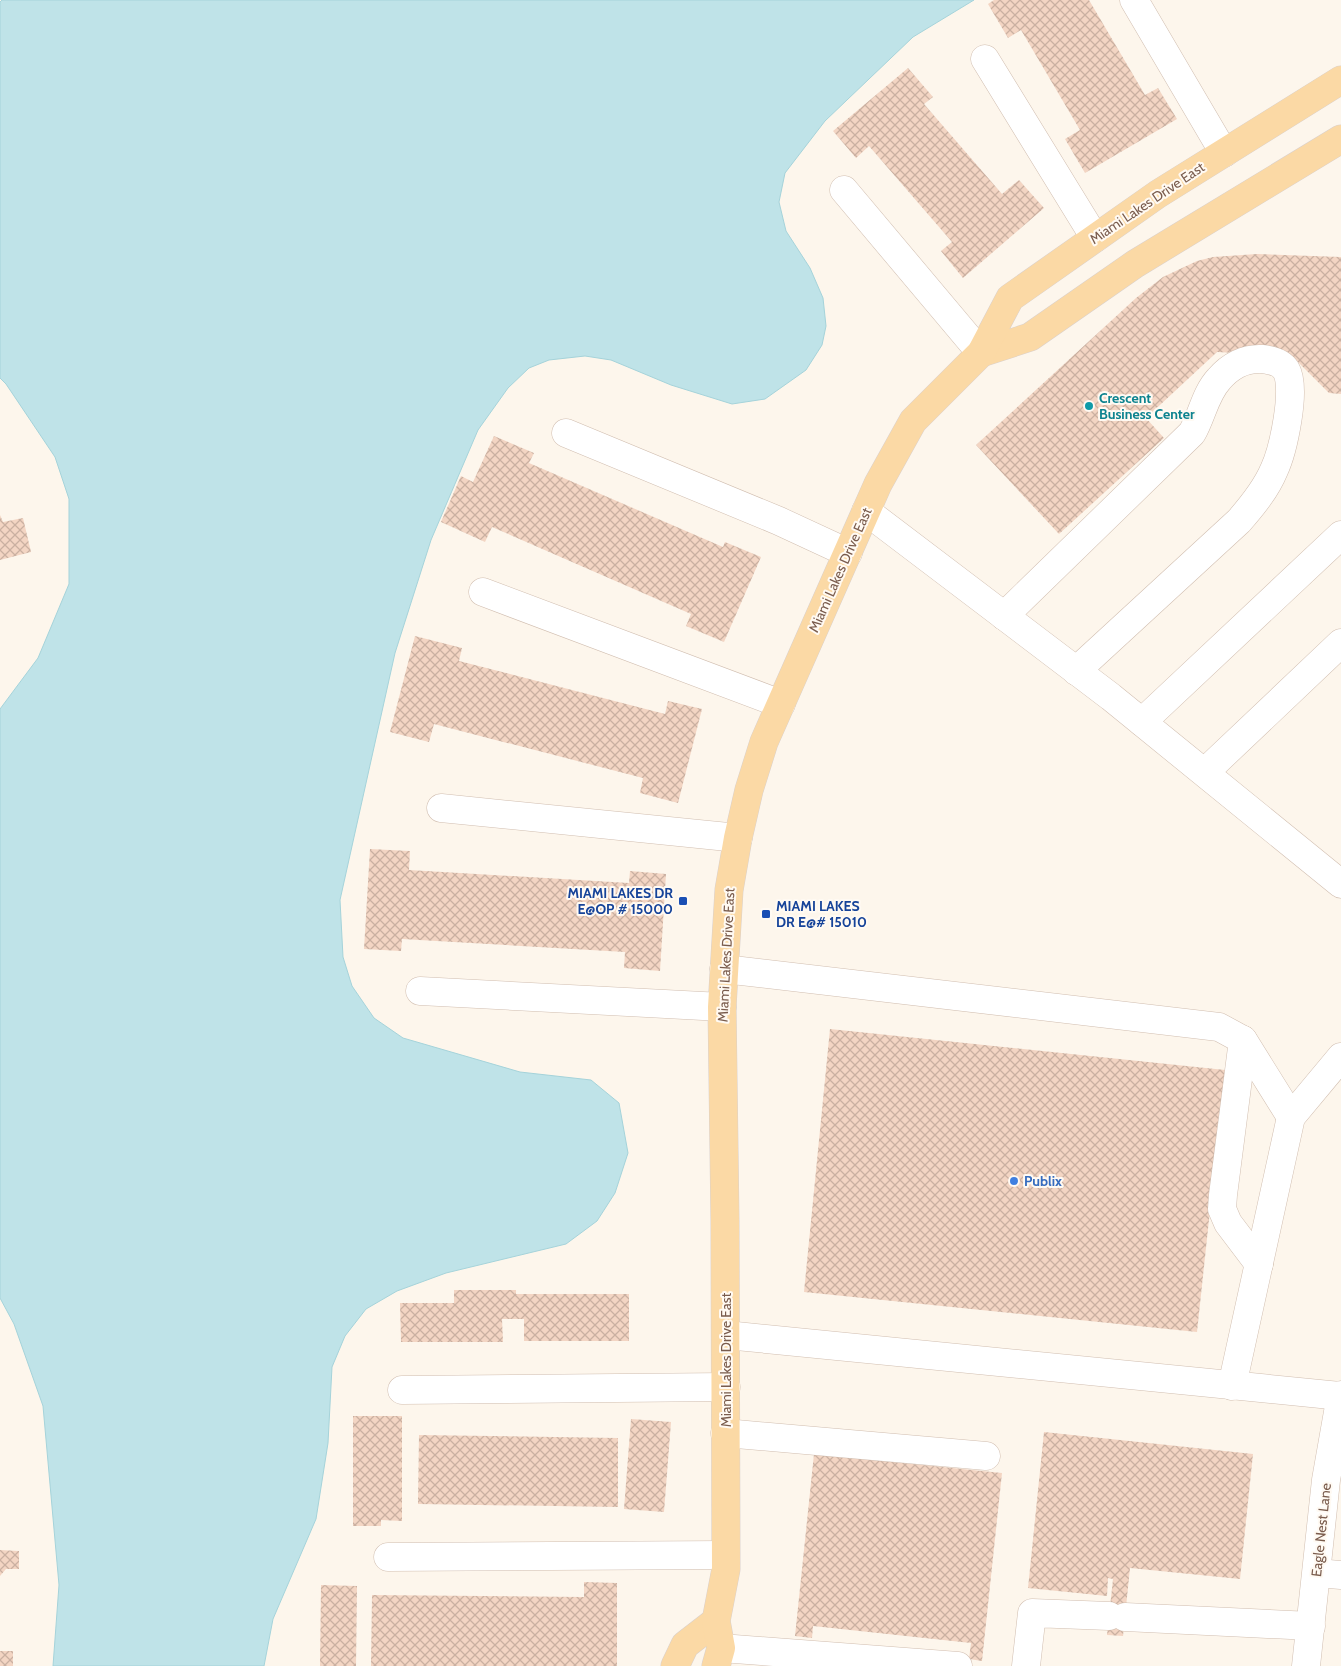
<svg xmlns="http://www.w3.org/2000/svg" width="1341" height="1666" viewBox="0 0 1341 1666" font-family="Cabin,sans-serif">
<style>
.water{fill:#bfe3e8;stroke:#a5d3da}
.building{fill:url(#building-cross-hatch)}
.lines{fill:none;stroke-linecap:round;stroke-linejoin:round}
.minor-casing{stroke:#d1beb0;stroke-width:29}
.major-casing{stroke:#dad1cd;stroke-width:29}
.minor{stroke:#fff;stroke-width:28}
.major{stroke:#fbd9a5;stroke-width:28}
.culture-dot{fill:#0f9aa8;stroke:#fffaf3;stroke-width:2}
.transit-dot{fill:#1a4fb4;stroke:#fffaf3;stroke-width:2}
.shop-dot{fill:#3f7fe0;stroke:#fffaf3;stroke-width:2}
.labels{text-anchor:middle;stroke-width:4;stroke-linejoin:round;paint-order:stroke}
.street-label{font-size:14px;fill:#7a5c4d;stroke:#fffaf3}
.culture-label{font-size:14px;font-weight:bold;fill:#0d838f;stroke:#fffaf3;text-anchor:start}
.transit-label{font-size:14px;font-weight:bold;fill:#164399;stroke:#fffaf3;text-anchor:end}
.shop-label{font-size:14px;font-weight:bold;fill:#366cbe;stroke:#fffaf3;text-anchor:start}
</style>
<defs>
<pattern id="building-cross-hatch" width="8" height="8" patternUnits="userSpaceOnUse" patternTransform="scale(1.25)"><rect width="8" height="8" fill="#f3d5c3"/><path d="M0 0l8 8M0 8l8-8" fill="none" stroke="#cab0a1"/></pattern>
</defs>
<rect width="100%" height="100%" fill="#fdf6ec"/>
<path class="water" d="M2,0H974L913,37L825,121L785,173L779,202L786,231L810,268L823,298L826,326L822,345L806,370L765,399L732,404L671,385L611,360L585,356L549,360L529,368L508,388L478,430L431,540L395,653L340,900L343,957L352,986L374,1018L403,1038L520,1072L591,1080L619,1103L628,1153L615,1193L597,1221L566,1244L446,1273L397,1291L366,1309L345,1336L332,1367L328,1443L316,1519L273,1619L264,1666H53L59,1585L43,1406L14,1324L0,1298V709L38,658L69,584V499L55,457L6,384L0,378V2Z"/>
<g class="building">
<path d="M994,0H1089L1145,95L1158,88L1177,119L1085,173L1065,139L1080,130L1021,30L1008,38L988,4Z"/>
<path d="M908,68L933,97L924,104L1002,194L1019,180L1044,208L963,278L941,251L952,242L869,146L856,158L833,131Z"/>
<path d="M1257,254L1341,257V394L1329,393L1292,356L1217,352L1146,418L1164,438L1059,534L976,445L1136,298L1163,277L1197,261L1213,257Z"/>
<path d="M494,436L534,453L529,463L723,547L725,542L761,557L724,642L686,626L691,614L492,527L485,542L441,522L461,476L473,482Z"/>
<path d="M0,515L3,522L23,518L31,552L0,560Z"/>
<path d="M415,636L462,648L459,661L665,714L668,701L702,709L678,803L640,793L643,778L434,724L429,742L390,732Z"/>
<path d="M370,849L410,851L409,870L629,883L630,871L666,874L660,971L624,968L625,952L402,939L401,951L364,949Z"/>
<path d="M830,1029L1225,1070L1197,1332L804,1292Z"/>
<path d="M454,1290H516V1294H629V1341H524V1319H502L503,1342H401L400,1303H454Z"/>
<path d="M353,1416H402V1521L381,1520V1526H353Z"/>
<path d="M631,1419L671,1422L664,1512L624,1509Z"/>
<path d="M1044,1432L1253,1454L1240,1579L1130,1568L1123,1636L1107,1635L1113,1579L1108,1578L1107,1596L1028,1588Z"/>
<path d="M419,1435L618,1438V1507L418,1504Z"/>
<path d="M814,1454L1002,1473L982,1661L969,1659L971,1643L813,1626L812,1638L795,1636Z"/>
<path d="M0,1550L19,1551V1569H6L0,1576Z"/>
<path d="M584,1582L617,1583V1666H371L372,1595L584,1597Z"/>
<path d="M321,1585L357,1586L356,1666H320Z"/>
<rect x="0" y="1651" width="13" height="15"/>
</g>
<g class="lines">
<defs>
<g id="minor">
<path d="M1134,0L1224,153"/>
<path d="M985,59L1095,238"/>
<path d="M844,190L981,353"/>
<path d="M566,433L779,521L848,553"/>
<path d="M866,511L1111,697L1341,884"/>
<path d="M483,592L781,704"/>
<path d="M1004,616L1192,433C1202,416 1205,394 1219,379C1230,366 1245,358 1262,359C1271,360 1281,362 1286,370C1297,388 1283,451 1274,470C1266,489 1253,505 1239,521L1076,671"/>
<path d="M1142,722L1341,535"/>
<path d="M1205,772L1341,643"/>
<path d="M441,808L738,838"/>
<path d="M724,969L1219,1027L1243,1040L1291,1117"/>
<path d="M420,991L722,1007"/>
<path d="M1243,1040L1223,1195L1222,1209L1228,1223L1259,1264"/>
<path d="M726,1335L1341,1396"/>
<path d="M1232,1386L1291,1117L1341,1057"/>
<path d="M402,1390L726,1387"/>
<path d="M725,1433L986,1456"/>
<path d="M388,1557L725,1555"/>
<path d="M1317,1573L1341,1575"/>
<path d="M1125,1617L1311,1626"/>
<path d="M721,1648L958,1666"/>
<path d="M1026,1666L1032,1613L1109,1616"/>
<path d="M1306,1666L1326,1480L1341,1395"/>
</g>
<g id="major">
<path d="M981,353L1030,337L1135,264L1341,139"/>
<path d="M675,1666L685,1645L716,1621"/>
<path d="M716,1666L721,1648L716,1621L726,1569L725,1221L722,1007L729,890L738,838L749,790L764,742L878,484L913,421L981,353L1010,298L1158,194L1341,80"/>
</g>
</defs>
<use href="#minor" class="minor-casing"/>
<use href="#major" class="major-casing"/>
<use href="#minor" class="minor"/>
<use href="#major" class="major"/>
</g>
<circle class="culture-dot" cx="1089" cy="406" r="5"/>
<g class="transit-dot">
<rect x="678" y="896" width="10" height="10" rx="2.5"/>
<rect x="761" y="909" width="10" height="10" rx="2.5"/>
</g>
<circle class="shop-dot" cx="1014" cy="1181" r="5"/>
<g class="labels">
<g class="street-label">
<text transform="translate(1147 203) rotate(-34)" y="5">Miami Lakes Drive East</text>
<text transform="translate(840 570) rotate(-66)" y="5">Miami Lakes Drive East</text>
<text transform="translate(726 955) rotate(-87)" y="5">Miami Lakes Drive East</text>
<text transform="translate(726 1360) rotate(-90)" y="5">Miami Lakes Drive East</text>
<text transform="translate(1321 1530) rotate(-84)" y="5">Eagle Nest Lane</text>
</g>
<g class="culture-label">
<text x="1099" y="403">Crescent<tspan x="1099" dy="16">Business Center</tspan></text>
</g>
<g class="transit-label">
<text x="673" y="898">MIAMI LAKES DR<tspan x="673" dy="16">E@OP # 15000</tspan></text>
<text x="776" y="911" text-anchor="start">MIAMI LAKES<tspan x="776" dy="16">DR E@# 15010</tspan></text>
</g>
<g class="shop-label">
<text x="1024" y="1186">Publix</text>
</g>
</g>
</svg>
